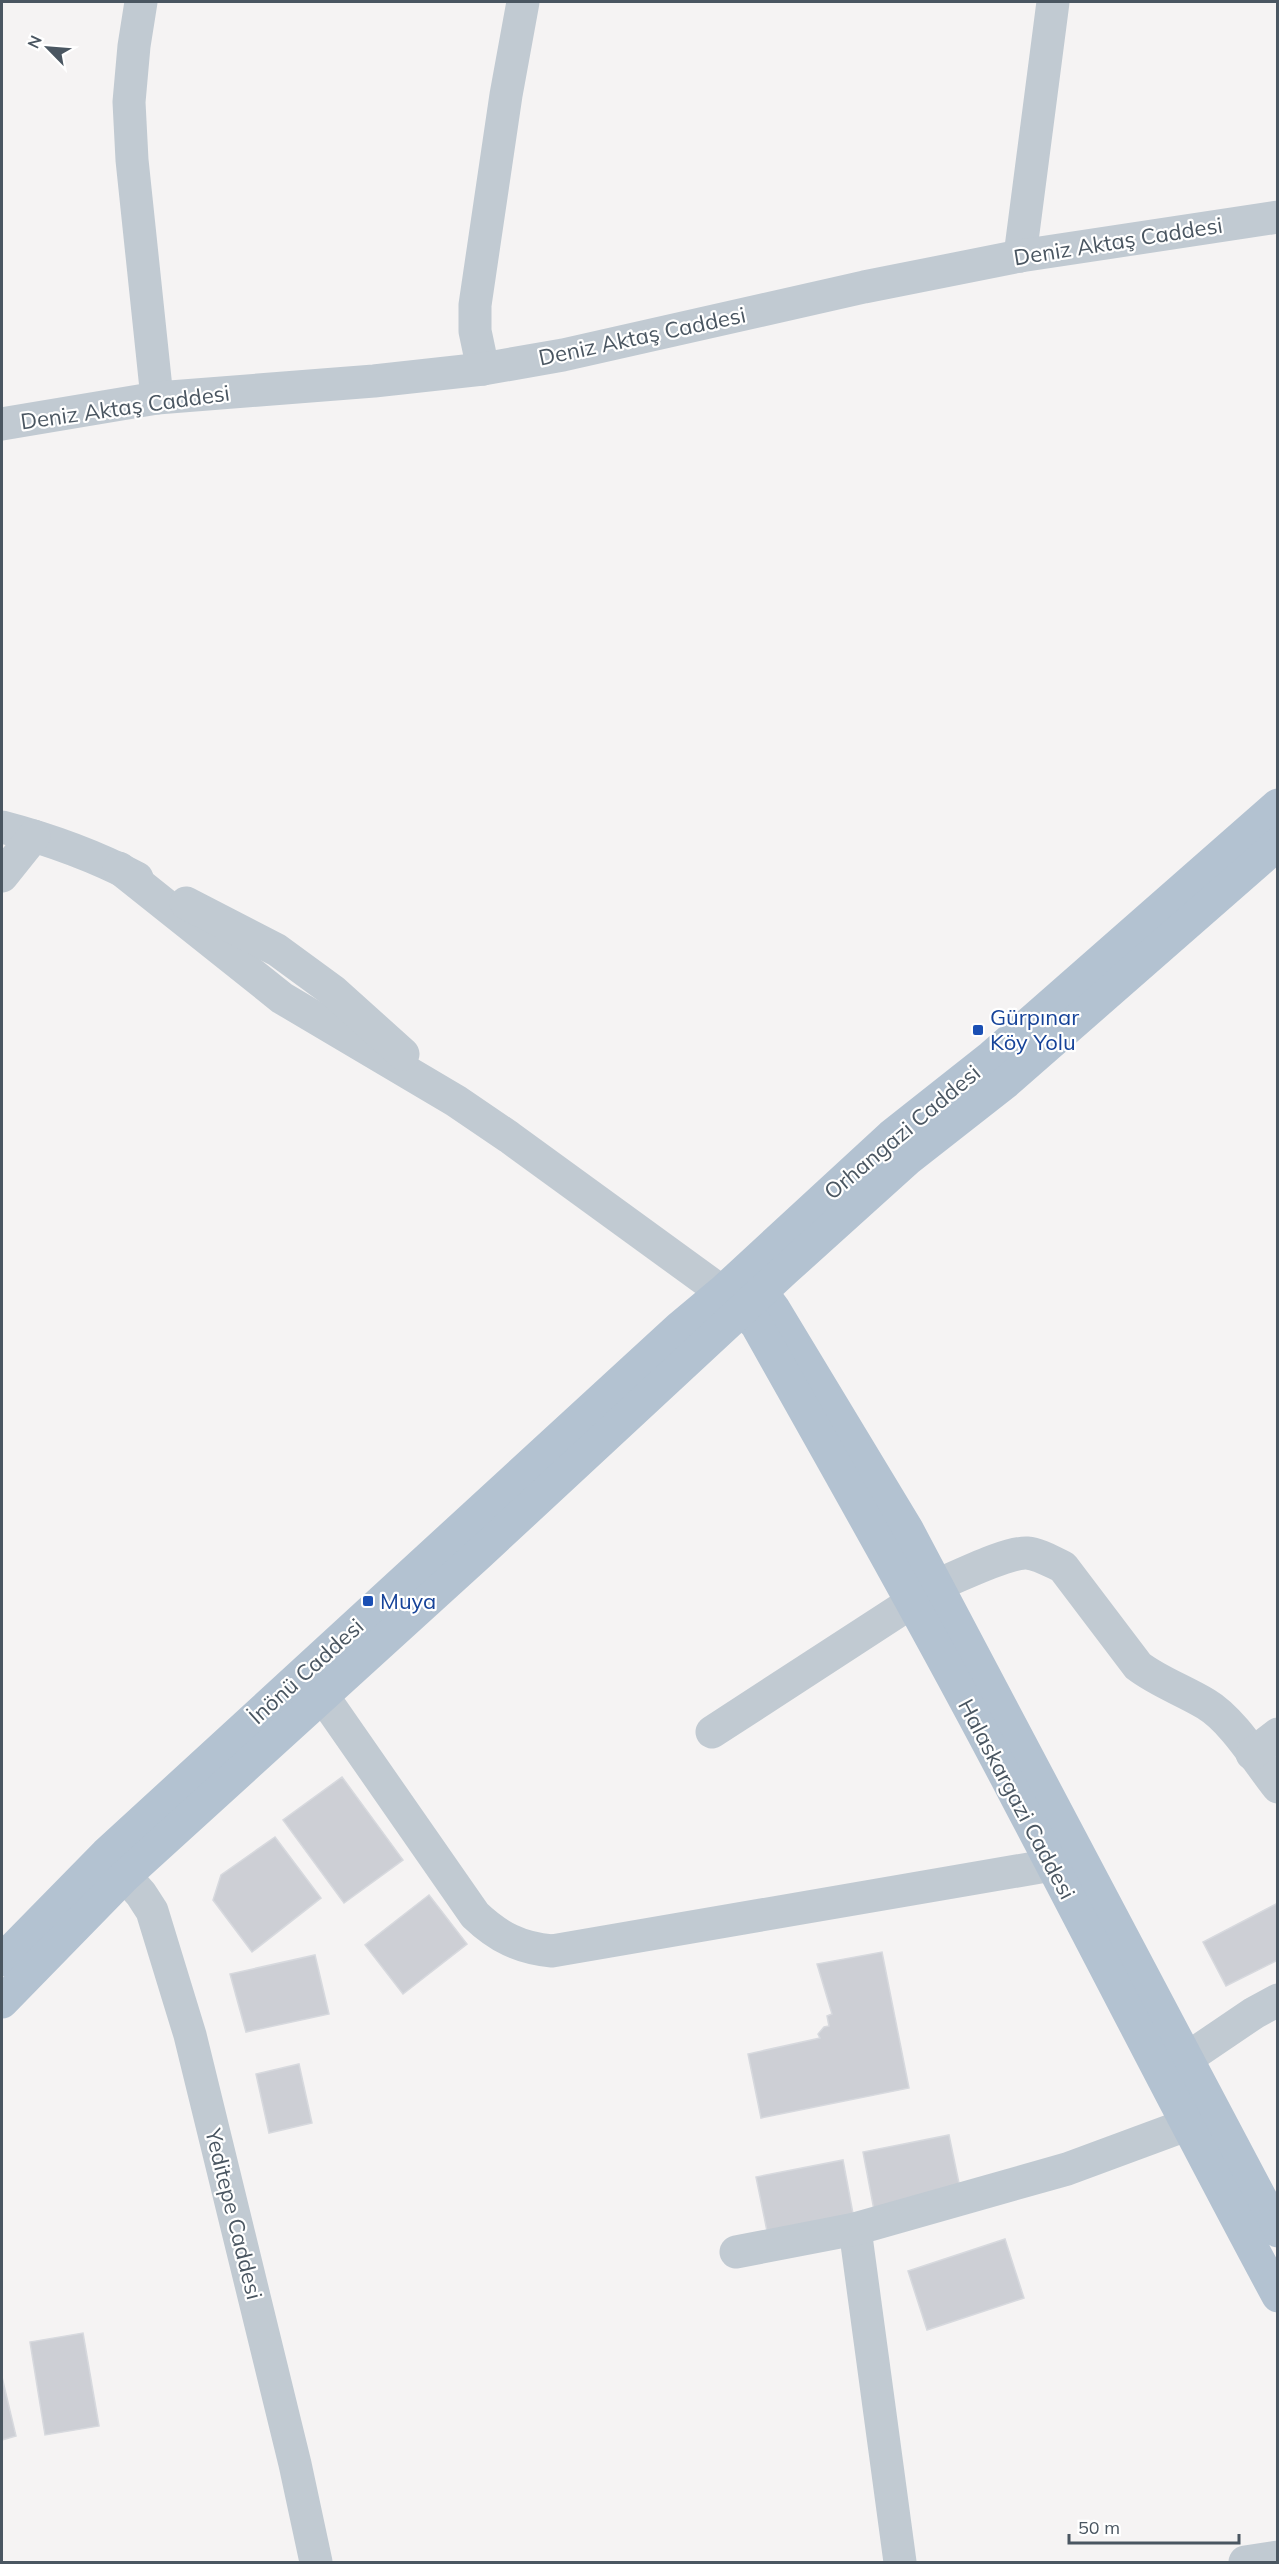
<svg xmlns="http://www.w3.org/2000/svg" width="1279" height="2564" viewBox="0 0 1279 2564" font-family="Mulish,sans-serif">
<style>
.building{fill:#cdcfd5;stroke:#d7d9de;stroke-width:1.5}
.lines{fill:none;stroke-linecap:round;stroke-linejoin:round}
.minor{stroke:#c1cad2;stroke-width:33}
.major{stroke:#b3c2d1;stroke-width:33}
.transit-dot{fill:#1a4fb4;stroke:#fff;stroke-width:2}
.labels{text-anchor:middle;stroke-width:4.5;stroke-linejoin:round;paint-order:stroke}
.street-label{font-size:22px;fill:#4a5661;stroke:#fff}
.transit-label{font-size:22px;fill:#164399;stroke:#fff;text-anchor:start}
</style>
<rect width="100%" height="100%" fill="#f5f3f3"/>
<g class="building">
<path d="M342,1777L403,1860L344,1903L283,1820Z"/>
<path d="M275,1837L321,1898L252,1952L213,1900L221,1875Z"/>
<path d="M429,1895L467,1944L403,1994L365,1945Z"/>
<path d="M1278,1903V1960L1226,1986L1203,1942Z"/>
<path d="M882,1952L909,2088L761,2118L748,2054L820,2038L818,2034L824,2027L829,2026L827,2016L832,2014L817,1964Z"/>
<path d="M315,1955L329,2014L246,2032L230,1974Z"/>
<path d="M299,2064L312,2123L269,2133L256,2074Z"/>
<path d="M949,2135L961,2193L874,2210L863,2152Z"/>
<path d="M843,2160L854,2219L768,2236L756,2177Z"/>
<path d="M1005,2239L1024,2298L927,2330L908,2271Z"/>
<path d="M83,2333L99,2426L45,2435L30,2342Z"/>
<path d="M2,2377L16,2436L2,2440Z"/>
</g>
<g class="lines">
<g class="minor">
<path d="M141,2L134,46L129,102L132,160L157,398"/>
<path d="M1020,256L1053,2"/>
<path d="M483,369L475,331V305L506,95L523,2"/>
<path d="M2,424L157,398L374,381L483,369L563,355L864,287L1020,256L1278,217"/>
<path d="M2,827C48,839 95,856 137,878"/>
<path d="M119,868L282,998L456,1101L509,1137L722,1292"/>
<path d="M2,876L34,836"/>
<path d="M186,903L277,950L333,991L403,1054"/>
<path d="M937,1585C958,1577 1006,1552 1027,1553C1039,1554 1052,1562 1063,1567L1138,1666C1159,1682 1183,1690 1206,1704C1233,1720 1258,1762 1278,1787"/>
<path d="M322,1695L475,1915C498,1937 520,1948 552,1951L1052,1865"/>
<path d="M712,1732L912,1602"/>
<path d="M1252,1754L1278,1734"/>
<path d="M125,1876L141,1894L152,1911L190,2035L295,2464L316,2562"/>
<path d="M1186,2059L1254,2013L1278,2000"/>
<path d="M855,2229L900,2562"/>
<path d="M736,2252L855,2229L1067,2169L1186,2125L1212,2112"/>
<path d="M1245,2562L1278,2557"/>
</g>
<g class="major">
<path d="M749,1275L774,1309L907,1529L1278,2231"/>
<path d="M725,1295L756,1324C845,1482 934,1639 1018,1800C1105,1965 1189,2131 1278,2296"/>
<path d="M2,1960L106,1854L679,1328L722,1292L891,1136L991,1057L1278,805"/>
<path d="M2,2002L125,1876L479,1554L785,1270L908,1159L1005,1083L1278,844"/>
</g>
</g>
<g class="transit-dot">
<rect x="972" y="1024" width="12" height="12" rx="3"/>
<rect x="362" y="1595" width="12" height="12" rx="3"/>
</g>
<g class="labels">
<g class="street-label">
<text transform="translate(1118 241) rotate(-9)" y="8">Deniz Aktaş Caddesi</text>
<text transform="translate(642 336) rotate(-12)" y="8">Deniz Aktaş Caddesi</text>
<text transform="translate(125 407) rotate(-8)" y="8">Deniz Aktaş Caddesi</text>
<text transform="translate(902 1132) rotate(-40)" y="8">Orhangazi Caddesi</text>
<text transform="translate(306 1671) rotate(-42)" y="8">İnönü Caddesi</text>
<text transform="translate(1017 1799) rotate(62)" y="8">Halaskargazi Caddesi</text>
<text transform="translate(234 2214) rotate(76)" y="8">Yeditepe Caddesi</text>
</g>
<g class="transit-label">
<text x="990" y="1025">Gürpınar<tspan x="990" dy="25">Köy Yolu</tspan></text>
<text x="380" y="1609">Muya</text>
</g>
</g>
<rect width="1279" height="2564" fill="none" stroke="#4a5661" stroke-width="6"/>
<g transform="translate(48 48) rotate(295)" stroke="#ffffff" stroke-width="4.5" paint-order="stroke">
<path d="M0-4.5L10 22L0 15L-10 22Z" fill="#4a5661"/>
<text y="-9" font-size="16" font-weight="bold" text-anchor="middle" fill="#4a5661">N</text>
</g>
<path d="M1069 2534v9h170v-9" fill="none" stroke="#4a5661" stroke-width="3"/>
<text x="1078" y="2534" font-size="18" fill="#4a5661" stroke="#ffffff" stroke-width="4.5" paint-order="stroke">50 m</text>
</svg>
